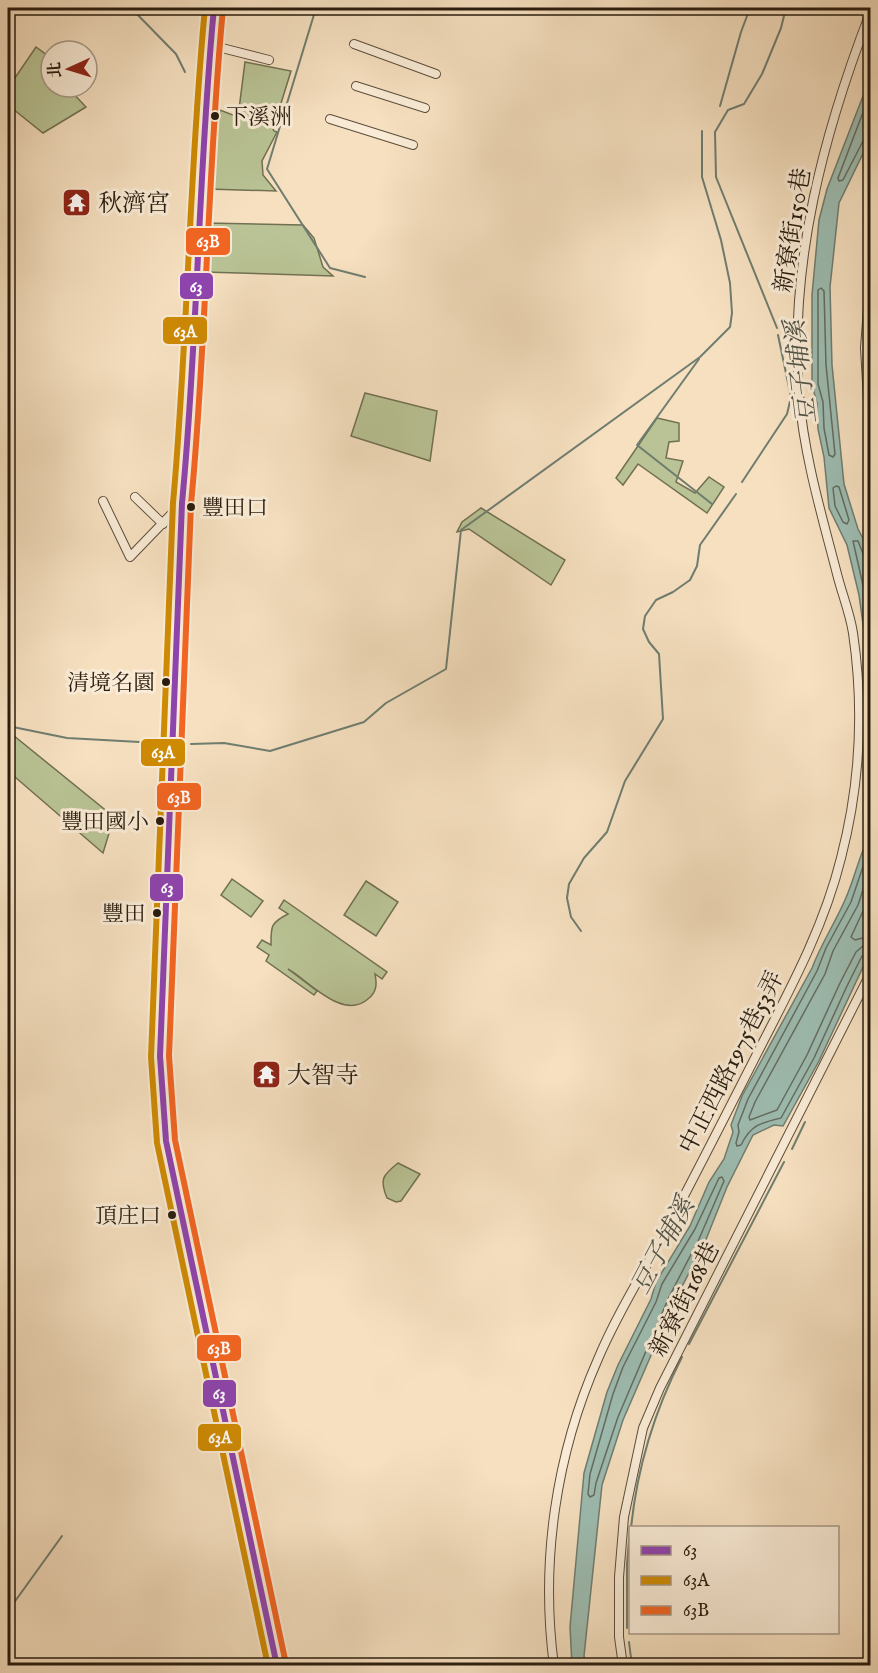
<svg xmlns="http://www.w3.org/2000/svg" width="878" height="1673" viewBox="0 0 878 1673" font-family="'IM FELL English','Noto Serif TC',serif">
<style>
.green{fill:#b9c395;stroke:#717052;stroke-width:1.5}
.water{fill:#9dbdb2;stroke:#6f7d70;stroke-width:1.5}
.lines{fill:none;stroke-linecap:round;stroke-linejoin:round}
.shore{stroke:#636c60;stroke-width:1.5}
.stream{stroke:#6f7d70;stroke-width:2}
.street-casing{stroke:#5c4d3a;stroke-width:10}
.secondary-casing{stroke:#291c0e;stroke-width:13}
.street{stroke:#f9ebd6;stroke-width:8}
.secondary{stroke:#f9ebd6;stroke-width:10}
.bus-1-casing{stroke:#f9ebd6;stroke-width:10}
.bus-2-casing{stroke:#f9ebd6;stroke-width:10}
.bus-3-casing{stroke:#f9ebd6;stroke-width:10}
.bus-1{stroke:#8e44ad;stroke-width:6}
.bus-2{stroke:#ce8a03;stroke-width:6}
.bus-3{stroke:#f26522;stroke-width:6}
.bus-dot{fill:#291c0e;stroke:#f9ebd6;stroke-width:2}
.labels{text-anchor:middle;stroke-width:6;stroke-linejoin:round;paint-order:stroke}
.bus-label{font-size:22px;fill:#291c0e;stroke:#f9ebd6;text-anchor:end}
.poi-label{font-size:24px;fill:#291c0e;stroke:#f9ebd6;text-anchor:start}
.street-label{font-size:24px;fill:#291c0e;stroke:#f9ebd6}
.water-label{font-size:26px;font-style:italic;fill:#525447;stroke:#f9ebd6}
.line-badge{stroke:#f9ebd6;stroke-width:2}
.badge-label{font-size:16px;text-anchor:middle;font-weight:bold;fill:#fff}
</style>
<rect width="100%" height="100%" fill="#f6e0c0"/>
<filter id="stains"><feTurbulence type="fractalNoise" baseFrequency=".00333" numOctaves="4"/><feColorMatrix values="0 0 0 0 .2 0 0 0 0 .09 0 0 0 0 .02 0 0 0 .5 -.17"/></filter>
<radialGradient id="worn" r=".72"><stop offset=".6" stop-color="#630" stop-opacity="0"/><stop offset="1" stop-color="#630" stop-opacity=".3"/></radialGradient>
<g class="green">
<path d="M36,47L51,58V87H67L86,107L43,133L8,105V88Z"/>
<path d="M245,62L291,71L273,129L274,131L277,132L262,161L263,175L276,191L208,189L212,107L238,117Z"/>
<path d="M206,223L303,225L314,238L323,267L333,276L204,272Z"/>
<path d="M365,393L437,411L430,461L351,436Z"/>
<path d="M657,418L679,423V441L669,442L666,458L683,461L676,482L695,493L709,477L724,487L707,513L638,464L623,485L616,478Z"/>
<path d="M481,508L565,560L551,585L469,529L457,532L462,522Z"/>
<path d="M8,731L114,817L103,853L8,771Z"/>
<path d="M232,879L263,901L251,917L221,895Z"/>
<path d="M366,881L398,902L376,936L344,915Z"/>
<path d="M284,900L387,972L382,979L375,974C377,984 377,992 368,999C343,1021 309,981 288,969L317,991L314,995L266,961L269,955L257,947L262,940L271,945C271,927 270,923 288,914L279,908Z"/>
<path d="M398,1163L420,1174L401,1201L396,1202L387,1198C379,1179 383,1175 398,1163Z"/>
</g>
<g class="water">
<path d="M870,78V139L839,203L830,287L832,365L844,484L858,529L866,544L870,565V702L866,689L867,653L859,595L847,545L829,508L824,457L818,429L817,403L812,385V295L819,220L827,189Z"/>
<path d="M870,834V952L819,1061L783,1126L774,1125L753,1135L727,1187L705,1242L675,1300L623,1420L602,1485L584,1656L586,1665H572L570,1627L584,1473L607,1392L618,1365L651,1299L656,1282L690,1226L709,1182L724,1159L733,1132L731,1125L742,1096L812,968C821,944 835,923 845,900C855,878 859,855 870,834Z"/>
</g>
<g class="lines">
<g class="shore">
<path d="M870,94L838,178L839,181L843,180L863,141L870,138"/>
<path d="M821,288L824,291L826,365L835,454L833,457L829,455L824,428L823,402L818,384V290Z"/>
<path d="M836,486L839,487L849,520L847,524L843,522L835,506L833,488Z"/>
<path d="M870,558L864,556L858,541H853L865,594L870,633"/>
<path d="M870,846L851,902L826,948L817,971L748,1099L738,1125L739,1132L736,1143L737,1146L741,1145C751,1125 760,1123 781,1118L814,1058L847,986L862,956L866,953L870,952"/>
<path d="M870,868L858,905L833,951L825,974L755,1102L749,1117L750,1120L777,1110L807,1055L840,983L856,952L863,946L870,945"/>
<path d="M870,896L851,937L855,940L870,936"/>
<path d="M722,1177L724,1181L699,1239L669,1297L618,1417L596,1483L594,1495L590,1497L588,1494L590,1474L613,1394L623,1367L656,1302L662,1284L695,1229L719,1178Z"/>
</g>
<g class="stream">
<path d="M131,8L176,54L185,72"/>
<path d="M316,8L267,169L330,268L365,277"/>
<path d="M720,106L741,32L750,8"/>
<path d="M777,328L716,177L715,132L728,110L744,104L762,74L781,28L786,8"/>
<path d="M699,359L637,445L712,504"/>
<path d="M742,482L787,414L791,397L778,335"/>
<path d="M8,726L67,738L158,743"/>
<path d="M191,744L224,743L270,751L364,722L386,703L446,669L461,530L700,357L730,327L732,313L730,283L721,240L702,177V131"/>
<path d="M581,931L571,917L567,898L569,884L584,858L607,832L625,781L663,719L659,654L649,642L643,629L645,616L656,600L673,592L690,580L697,566L700,545L736,494"/>
<path d="M792,1149L805,1122"/>
<path d="M689,1344L784,1162"/>
<path d="M631,1528C637,1468 655,1410 682,1357"/>
<path d="M8,1611L62,1536"/>
<path d="M627,1628V1564L630,1529"/>
<path d="M629,1642L632,1666"/>
</g>
<defs>
<g id="street">
<path d="M354,44L436,74"/>
<path d="M210,45L269,60"/>
<path d="M356,86L425,108"/>
<path d="M330,119L413,145"/>
<path d="M870,282L865,348L870,433"/>
<path d="M135,497L163,524"/>
<path d="M103,501L130,557L182,503"/>
<path d="M554,1666C540,1562 556,1454 598,1359C616,1316 641,1276 663,1236C697,1172 730,1107 763,1042C794,982 825,923 841,858C860,785 864,708 853,633C850,613 842,594 837,574C822,516 804,456 799,395C789,264 823,135 870,13"/>
<path d="M623,1666L619,1637V1577L624,1517L643,1428L660,1388L870,974"/>
</g>
<path id="secondary" d="M214,8L207,81L194,309L189,429L182,503L160,1056L166,1141L277,1666"/>
</defs>
<use href="#street" class="street-casing"/>
<use href="#secondary" class="secondary-casing"/>
<use href="#street" class="street"/>
<use href="#secondary" class="secondary"/>
<defs>
<path id="bus-1" d="M214,8C198,173 198,338 182,503L160,1056L166,1141L277,1666"/>
<path id="bus-2" d="M205,8C189,172 188,338 173,503L151,1057L157,1143L268,1666"/>
<path id="bus-3" d="M223,9C207,173 207,339 191,504L169,1056L175,1140L286,1664"/>
</defs>
<use href="#bus-1" class="bus-1-casing"/>
<use href="#bus-2" class="bus-2-casing"/>
<use href="#bus-3" class="bus-3-casing"/>
<use href="#bus-1" class="bus-1"/>
<use href="#bus-2" class="bus-2"/>
<use href="#bus-3" class="bus-3"/>
</g>
<defs>
<symbol id="temple-square" viewBox="-11 -11 22 22"><rect x="-9" y="-9" width="18" height="18" rx="4" fill="#8f2418" stroke="#f9ebd6"/><path d="M0-6L5-2H3V0L6.5 2.5H4V6H1.5V3h-3V6H-4V2.5H-6.5L-3 0V-2H-5Z" fill="#fff"/></symbol>
</defs>
<g fill-rule="evenodd">
<use href="#temple-square" x="60" y="186" width="33" height="33"/>
<use href="#temple-square" x="250" y="1058" width="33" height="33"/>
</g>
<g class="bus-dot">
<circle cx="215" cy="116" r="5"/>
<circle cx="191" cy="507" r="5"/>
<circle cx="166" cy="682" r="5"/>
<circle cx="160" cy="821" r="5"/>
<circle cx="157" cy="913" r="5"/>
<circle cx="172" cy="1215" r="5"/>
</g>
<g class="labels">
<g class="bus-label">
<text x="226" y="124" text-anchor="start">下溪洲</text>
<text x="202" y="515" text-anchor="start">豐田口</text>
<text x="155" y="690">清境名園</text>
<text x="149" y="829">豐田國小</text>
<text x="146" y="921">豐田</text>
<text x="161" y="1223">頂庄口</text>
</g>
<g class="poi-label">
<text x="98" y="211">秋濟宮</text>
<text x="287" y="1083">大智寺</text>
</g>
<g class="street-label">
<text transform="translate(792 230) rotate(-81)" y="8">新寮街150巷</text>
<text transform="translate(731 1062) rotate(-63)" y="8">中正西路1975巷53弄</text>
<text transform="translate(684 1299) rotate(-63)" y="8">新寮街168巷</text>
</g>
<g class="water-label">
<text transform="translate(800 372) rotate(-97)" y="9">豆子埔溪</text>
<text transform="translate(662 1245) rotate(-62)" y="9">豆子埔溪</text>
</g>
</g>
<g class="line-badge">
<rect x="185" y="227" width="46" height="29" rx="6" fill="#f26522"/>
<rect x="179" y="272" width="35" height="28" rx="6" fill="#8e44ad"/>
<rect x="162" y="316" width="46" height="29" rx="6" fill="#ce8a03"/>
<rect x="140" y="738" width="46" height="29" rx="6" fill="#ce8a03"/>
<rect x="156" y="782" width="46" height="29" rx="6" fill="#f26522"/>
<rect x="149" y="873" width="35" height="29" rx="6" fill="#8e44ad"/>
<rect x="196" y="1334" width="46" height="28" rx="6" fill="#f26522"/>
<rect x="202" y="1379" width="35" height="29" rx="6" fill="#8e44ad"/>
<rect x="197" y="1423" width="45" height="29" rx="6" fill="#ce8a03"/>
</g>
<g class="badge-label">
<text x="208" y="247">63B</text>
<text x="196" y="292">63</text>
<text x="185" y="337">63A</text>
<text x="163" y="758">63A</text>
<text x="179" y="803">63B</text>
<text x="167" y="893">63</text>
<text x="219" y="1354">63B</text>
<text x="219" y="1399">63</text>
<text x="220" y="1443">63A</text>
</g>
<rect width="878" height="1673" fill="none" stroke="#f6e0c0" stroke-width="30"/>
<rect x="9" y="9" width="860" height="1655" fill="none" stroke="#291c0e" stroke-width="3"/>
<rect x="15" y="15" width="848" height="1643" fill="none" stroke="#291c0e" stroke-width="1.5"/>
<rect x="629" y="1526" width="210" height="108" fill="#f9ebd6" stroke="#a69886" stroke-width="1.5"/>
<rect x="641" y="1546" width="30" height="9" fill="#8e44ad" stroke="#a69886" stroke-width="1.5"/>
<text x="683" y="1556" font-size="18" fill="#291c0e">63</text>
<rect x="641" y="1576" width="30" height="9" fill="#ce8a03" stroke="#a69886" stroke-width="1.5"/>
<text x="683" y="1586" font-size="18" fill="#291c0e">63A</text>
<rect x="641" y="1606" width="30" height="9" fill="#f26522" stroke="#a69886" stroke-width="1.5"/>
<text x="683" y="1616" font-size="18" fill="#291c0e">63B</text>
<g transform="translate(69 69) rotate(266)"><circle r="28" fill="#f9ebd6" stroke="#a69886" stroke-width="1.5"/>
<path d="M0-4.5L10 22L0 15L-10 22Z" fill="#8f2418"/>
<text y="-9" font-size="16" font-weight="bold" text-anchor="middle" fill="#291c0e">北</text>
</g>
<rect width="100%" height="100%" filter="url(#stains)"/>
<rect width="100%" height="100%" fill="url(#worn)"/>
</svg>
